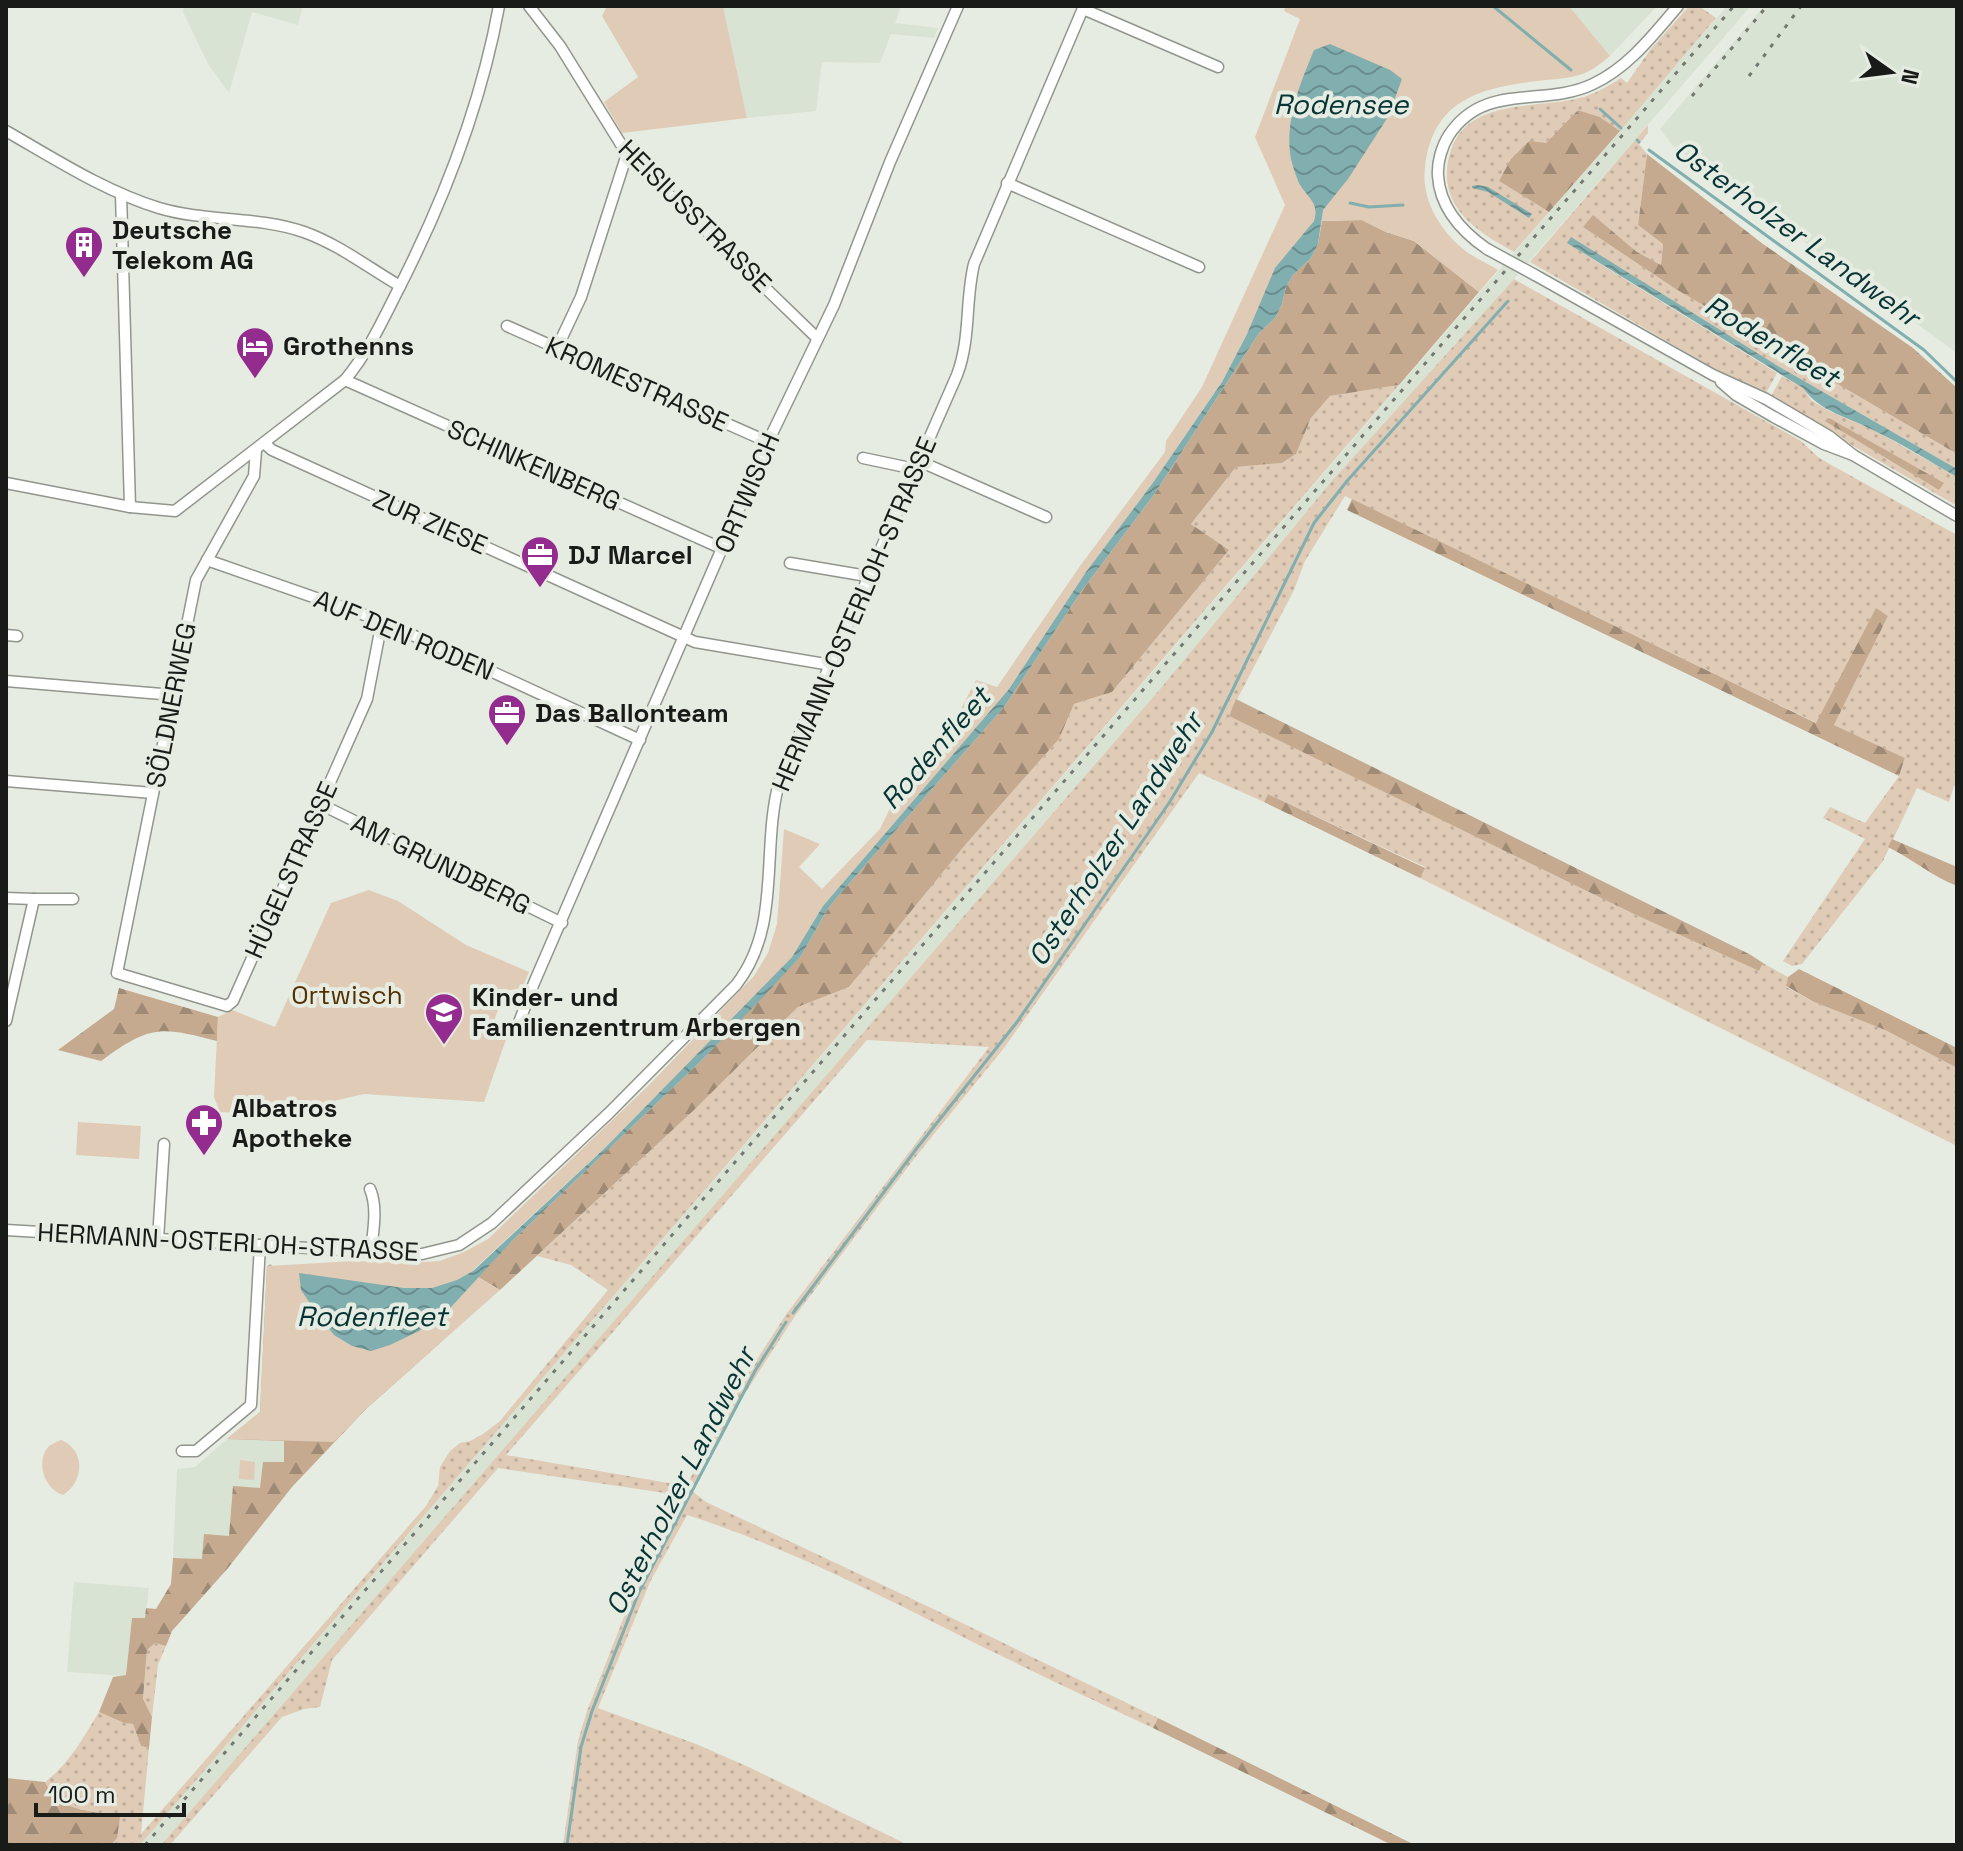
<svg xmlns="http://www.w3.org/2000/svg" width="1963" height="1851" viewBox="0 0 1963 1851" font-family="'Space Grotesk',sans-serif">
<style>
.built{fill:#d9e3d3}
.grass{fill:url(#grass-dots);fill-rule:evenodd}
.forest{fill:url(#forest-firs)}
.green{fill:#e0cbb6}
.water{fill:url(#water-waves)}
.lines{fill:none;stroke-linecap:round;stroke-linejoin:round}
.stream{stroke:#81aeaf;stroke-width:3}
.minor-casing{stroke:#91968d;stroke-width:13}
.minor{stroke:#fff;stroke-width:10}
.rail{stroke:#747872;stroke-width:3;stroke-dasharray:4 8;stroke-linecap:butt}
.minor-bridge-casing{stroke:#91968d;stroke-width:13;stroke-linecap:butt}
.minor-bridge{stroke:#fff;stroke-width:10}
.labels{text-anchor:middle;stroke-width:8;stroke-linejoin:round;paint-order:stroke}
.street-label{font-size:26px;fill:#191b18;stroke:#e6ece2}
.poi-label{font-size:26px;font-weight:bold;fill:#191b18;stroke:#e6ece2;text-anchor:start}
.park-label{font-size:26px;fill:#543000;stroke:#e6ece2}
.water-label{font-size:28px;font-style:italic;fill:#063435;stroke:#e6ece2}
</style>
<defs>
<pattern id="grass-dots" width="8" height="8" patternUnits="userSpaceOnUse" patternTransform="scale(2)"><rect width="8" height="8" fill="#e0cbb6"/><path d="M2 2h.1M6 6h.1" fill="none" stroke="#c0ae9c" stroke-width="1.8" stroke-linecap="round"/></pattern>
<pattern id="forest-firs" width="22" height="20" patternUnits="userSpaceOnUse" patternTransform="scale(2)"><rect width="22" height="20" fill="#c5aa90"/><path d="M5 1l3.5 6h-7zM16 11l3.5 6h-7z" fill="#9f8a75"/></pattern>
<pattern id="water-waves" width="16" height="10" patternUnits="userSpaceOnUse" patternTransform="scale(2)"><rect width="16" height="10" fill="#81aeaf"/><path d="M0 5q4-4 8 0t8 0" fill="none" stroke="#698d8d"/></pattern>
</defs>
<rect width="100%" height="100%" fill="#e6ece2"/>
<g class="built">
<path d="M184,6H303L298,25L252,12L229,93L208,64L183,12Z"/>
<path d="M723,6H901L895,23L938,28L934,38L891,34L880,63L822,62L816,111L747,118Z"/>
<path d="M1569,6H1657L1610,56Z"/>
<path d="M1727,6H1751L1514,279L1331,482L1161,688L161,1845H140Z"/>
<path d="M1764,6H1957V353L1673,146L1660,129Z"/>
<path d="M227,1439L284,1441V1463L261,1488L229,1536L202,1559L173,1558L177,1469L195,1467Z"/>
<path d="M74,1582L149,1588L145,1619L132,1618L126,1676L67,1672Z"/>
</g>
<g class="grass">
<path d="M1689,6H1699L1716,18L1620,131L1600,117L1578,110L1546,143L1499,181L1549,212L1514,252C1483,235 1445,213 1447,172C1452,100 1519,109 1571,100C1590,97 1605,88 1621,78L1627,83L1650,50Z"/>
<path d="M1648,125V133L1639,144L1647,154L1638,225L1663,244L1661,265L1637,252L1593,216L1583,227L1674,288L1957,454V469L1778,366L1571,238L1568,243L1597,262L1777,373L1765,395L1717,370L1530,262Z"/>
<path d="M1514,279L1801,441L1819,458L1957,535V787L1954,786L1949,802L1917,788L1883,861L1802,964L1792,966L1783,961L1865,839L1823,818L1830,807L1865,823L1899,776L1905,758L1834,725L1888,616L1876,609L1817,723L1345,496L1305,561L1294,590L1229,715L1636,915L1759,971L1763,963L1788,977L1786,987L1814,1002L1885,1030L1957,1068V1146L1420,878L1425,867L1268,794L1264,802L1199,773L1004,1048L917,1155L795,1316L733,1412L692,1491L706,1502L925,1605L1158,1718L1153,1728C1085,1696 1016,1664 949,1630C864,1587 778,1544 687,1515L650,1582L598,1708L696,1744L751,1768L908,1845H563L578,1741L587,1711L633,1594L682,1499L678,1495L498,1468L332,1660L320,1707L304,1709L282,1717L170,1845H161L1161,688L1331,482ZM867,1040L989,1047L787,1313L752,1367L686,1486L506,1455Z"/>
<path d="M1782,376L1803,388L1811,400L1831,412L1872,429L1957,477V506L1770,398Z"/>
<path d="M1399,385L140,1845H111L117,1838L82,1810L55,1801L45,1782C70,1763 83,1738 99,1712L124,1723L133,1724L141,1746L149,1748L141,1834L426,1506L438,1486L440,1467L450,1451L460,1443L470,1441L483,1434L500,1421L608,1290L571,1265L537,1256L693,1111L798,1007L849,987L966,844L1059,739L1074,704L1112,692L1229,550L1191,524L1236,467L1282,463L1296,454L1311,418L1330,396Z"/>
<path d="M155,1643L166,1646L158,1665L152,1717L143,1700L147,1650Z"/>
</g>
<g class="forest">
<path d="M1578,110L1600,117L1620,131L1549,212L1499,181L1511,159L1529,141L1546,143Z"/>
<path d="M1647,154L1763,244L1913,348L1957,388V454L1674,288L1583,227L1593,215L1637,252L1661,265L1663,244L1638,225Z"/>
<path d="M1362,220L1386,232L1414,241L1479,292L1399,385L1330,396L1311,418L1296,454L1282,463L1236,467L1191,524L1229,550L1112,692L1074,704L1059,739L966,844L849,987L798,1007L693,1111L500,1290L478,1277L512,1241L701,1061L801,956L827,910L839,895L1004,707L1083,589L1153,496L1259,333L1275,318L1282,304L1286,287L1293,275L1311,258L1318,244L1322,221Z"/>
<path d="M1829,418L1944,483L1939,490L1825,421Z"/>
<path d="M1352,499L1816,723L1876,608L1888,616L1834,725L1905,758L1899,776L1347,510Z"/>
<path d="M1236,699L1751,955L1763,963L1759,971L1636,915L1229,716Z"/>
<path d="M1268,794L1425,868L1420,878L1264,802Z"/>
<path d="M1892,839L1957,867V886C1932,876 1912,859 1888,847Z"/>
<path d="M1799,969L1957,1048V1068L1885,1030L1814,1002L1786,986L1788,977Z"/>
<path d="M119,988L218,1017L217,1041C160,1026 150,1025 101,1061L58,1050L114,1009Z"/>
<path d="M271,1264L276,1282L439,1344L366,1409L292,1487L228,1568L172,1631L166,1646L155,1643L147,1650L143,1699L152,1717L149,1748L141,1746L133,1724L124,1723L99,1712L113,1677L126,1675L132,1618H145L146,1608L156,1609L171,1584L173,1558L202,1559L204,1534L229,1536L233,1486L260,1488L263,1462H284V1441L227,1439L260,1412L267,1266Z"/>
<path d="M1158,1718L1415,1845H1392L1153,1728Z"/>
<path d="M6,1778L45,1782L55,1801L82,1810L120,1817L117,1838L111,1845H6Z"/>
</g>
<g class="green">
<path d="M607,6H723L747,118L622,133L604,102L638,77L602,16Z"/>
<path d="M1286,6H1569L1610,56C1602,62 1595,69 1585,73C1570,79 1553,79 1537,81C1478,88 1432,101 1425,168C1421,198 1439,229 1462,248C1472,257 1487,263 1498,270L1479,292L1414,241L1386,232L1362,220L1314,221L1275,269L1247,334L1222,382L1152,484L1086,572L1009,689L823,906L792,957L605,1148L473,1270L478,1277L500,1290L366,1409L334,1442L227,1439L260,1412L267,1266L354,1261L409,1263L440,1261L464,1252L488,1239L650,1084L754,976L768,953L777,924L784,829L820,844L799,867L822,889L880,829L914,758L932,765L976,680L997,687L1080,566L1165,452L1166,441L1202,387L1285,205L1255,137L1300,19L1284,11Z"/>
<path d="M369,890L398,901L466,945L529,972L522,988L505,991L494,1021L509,1031L484,1102L364,1094L272,1115L220,1112L214,1097L218,1017L232,1010L275,1027L331,903Z"/>
<path d="M78,1122L141,1126L139,1159L76,1155Z"/>
<path d="M61,1440C86,1450 84,1482 63,1495C44,1489 35,1461 49,1446C50,1445 60,1440 61,1440Z"/>
<path d="M240,1460L255,1462L254,1480L239,1479Z"/>
</g>
<g class="water">
<path d="M1330,44L1390,70L1402,79L1388,117L1348,179L1323,210L1318,244L1311,258L1293,275L1286,287L1282,304L1275,318L1259,333L1153,496L1083,589L1004,707L839,895L827,910L801,956L765,995L701,1061L512,1241L452,1306L419,1331L390,1345L371,1351L352,1346L334,1335L316,1312L301,1290L299,1273L404,1288H432L457,1280L473,1271L605,1148L792,957L823,906L1009,689L1086,572L1152,484L1222,382L1247,334L1275,268L1314,221C1320,202 1307,198 1299,183C1296,176 1293,167 1291,159C1284,122 1300,84 1314,50Z"/>
<path d="M1478,185L1488,187L1532,214L1529,218L1488,192L1472,188V186Z"/>
<path d="M1571,237L1778,366L1957,469V477C1929,461 1902,444 1873,430C1848,417 1820,412 1803,388L1567,243Z"/>
</g>
<g class="lines">
<g class="stream">
<path d="M1493,6L1571,70"/>
<path d="M1600,109L1621,128"/>
<path d="M1637,140L1639,142"/>
<path d="M1649,150L1924,350L1957,382"/>
<path d="M1350,203L1369,207L1403,205"/>
<path d="M793,1313L917,1148L1017,1022L1169,803L1212,732L1314,523L1347,481L1508,301"/>
<path d="M567,1845L581,1747L592,1711L639,1592L755,1371L786,1322"/>
</g>
<defs>
<g id="minor">
<path d="M529,6L560,46L627,154L817,338"/>
<path d="M1083,9L1218,67"/>
<path d="M6,131C55,159 104,191 159,208C206,222 258,216 304,232C338,244 369,268 400,286"/>
<path d="M1007,183L1199,267"/>
<path d="M121,194L130,507"/>
<path d="M1487,249C1461,231 1440,208 1438,176C1437,162 1442,146 1449,135C1485,81 1543,108 1593,84C1629,67 1653,35 1678,6"/>
<path d="M1535,275L1713,375L1766,399L1829,436L1853,455"/>
<path d="M507,326L768,442"/>
<path d="M557,348L581,297L627,154"/>
<path d="M345,380L723,549"/>
<path d="M1721,382L1736,395L1774,417L1824,444L1853,455L1957,516"/>
<path d="M264,443L272,450L695,642L831,665"/>
<path d="M256,450L254,476L196,580L117,973L227,1006L233,1001L367,699L382,621"/>
<path d="M863,458L915,469"/>
<path d="M919,461L1046,517"/>
<path d="M6,483L130,507L175,511L345,380C366,355 380,326 395,296C441,207 481,105 499,6"/>
<path d="M207,560L382,621L640,740"/>
<path d="M790,563L867,576"/>
<path d="M6,635L17,636"/>
<path d="M6,681L174,695"/>
<path d="M6,781L153,793"/>
<path d="M320,804L562,923"/>
<path d="M6,898L34,899"/>
<path d="M6,1021L34,899H73"/>
<path d="M518,1025L534,983L768,442L834,305L890,162L958,6"/>
<path d="M370,1189C378,1208 373,1231 371,1252"/>
<path d="M6,1230L411,1254H422L459,1245L492,1223L609,1113L736,985C783,925 760,848 780,779L957,375C971,338 965,301 974,264L1084,6"/>
<path d="M158,1239L164,1144"/>
<path d="M182,1451H196L251,1405L260,1245"/>
</g>
</defs>
<use href="#minor" class="minor-casing"/>
<use href="#minor" class="minor"/>
<g class="rail">
<path d="M1749,76L1801,6"/>
<path d="M1692,96L1767,6"/>
<path d="M145,1845L1734,6"/>
</g>
<defs>
<path id="minor-bridge" d="M1487,249L1535,275"/>
</defs>
<use href="#minor-bridge" class="minor-bridge-casing"/>
<use href="#minor-bridge" class="minor-bridge"/>
</g>
<defs>
<symbol id="building-pin" viewBox="-11 -11 22 30"><path d="M0 17L-7.5 6A9.5 9.5 0 1 1 7.5 6Z" fill="#942b8f" stroke="#e6ece2"/><path d="M-4-6H4V6H1V3H-1V6H-4ZM-2.5-4.3h1.7v1.8h-1.7ZM.8-4.3h1.7v1.8H.8ZM-2.5-1h1.7V.8h-1.7ZM.8-1h1.7V.8H.8Z" fill="#fff"/></symbol>
<symbol id="hotel-pin" viewBox="-11 -11 22 30"><path d="M0 17L-7.5 6A9.5 9.5 0 1 1 7.5 6Z" fill="#942b8f" stroke="#e6ece2"/><path d="M-6-4.5h1.5V1H6V5H4.5V3h-9V5H-6ZM-4 0a1.8 1.8 0 1 1 3.6 0ZM.5 0V-2.5h3Q6-2.5 6 0Z" fill="#fff"/></symbol>
<symbol id="office-pin" viewBox="-11 -11 22 30"><path d="M0 17L-7.5 6A9.5 9.5 0 1 1 7.5 6Z" fill="#942b8f" stroke="#e6ece2"/><path d="M-6-3h4V-5.5h4V-3h4V5H-6ZM-1-4.5V-3h2v-1.5ZM-6 0V1H6V0Z" fill="#fff"/></symbol>
<symbol id="school-pin" viewBox="-11 -11 22 30"><path d="M0 17L-7.5 6A9.5 9.5 0 1 1 7.5 6Z" fill="#942b8f" stroke="#e6ece2"/><path d="M0-5L7-2L0 1L-7-2ZM-4 1L0 2.5L4 1V4Q0 6-4 4Z" fill="#fff"/></symbol>
<symbol id="pharmacy-pin" viewBox="-11 -11 22 30"><path d="M0 17L-7.5 6A9.5 9.5 0 1 1 7.5 6Z" fill="#942b8f" stroke="#e6ece2"/><path d="M-2-6h4v4h4v4h-4v4h-4v-4h-4v-4h4Z" fill="#fff"/></symbol>
</defs>
<g fill-rule="evenodd">
<use href="#building-pin" x="62" y="223" width="44" height="60"/>
<use href="#hotel-pin" x="233" y="324" width="44" height="60"/>
<use href="#office-pin" x="518" y="533" width="44" height="60"/>
<use href="#office-pin" x="485" y="691" width="44" height="60"/>
<use href="#school-pin" x="422" y="990" width="44" height="60"/>
<use href="#pharmacy-pin" x="182" y="1101" width="44" height="60"/>
</g>
<g class="labels">
<g class="street-label">
<text transform="translate(695 216) rotate(45)" y="9">HEISIUSSTRASSE</text>
<text transform="translate(637 384) rotate(24)" y="9">KROMESTRASSE</text>
<text transform="translate(534 465) rotate(24)" y="9">SCHINKENBERG</text>
<text transform="translate(747 493) rotate(-67)" y="9">ORTWISCH</text>
<text transform="translate(430 522) rotate(24)" y="9">ZUR ZIESE</text>
<text transform="translate(854 614) rotate(-67)" y="9">HERMANN-OSTERLOH-STRASSE</text>
<text transform="translate(404 635) rotate(23)" y="9">AUF DEN RODEN</text>
<text transform="translate(171 705) rotate(-79)" y="9">SÖLDNERWEG</text>
<text transform="translate(441 864) rotate(26)" y="9">AM GRUNDBERG</text>
<text transform="translate(291 870) rotate(-66)" y="9">HÜGELSTRASSE</text>
<text transform="translate(228 1242) rotate(3)" y="9">HERMANN-OSTERLOH-STRASSE</text>
</g>
<g class="poi-label">
<text x="112" y="239">Deutsche<tspan x="112" dy="30">Telekom AG</tspan></text>
<text x="283" y="355">Grothenns</text>
<text x="568" y="564">DJ Marcel</text>
<text x="535" y="722">Das Ballonteam</text>
<text x="472" y="1006">Kinder- und<tspan x="472" dy="30">Familienzentrum Arbergen</tspan></text>
<text x="232" y="1117">Albatros<tspan x="232" dy="30">Apotheke</tspan></text>
</g>
<g class="park-label">
<text x="347" y="1004">Ortwisch</text>
</g>
<g class="water-label">
<text x="1341" y="114">Rodensee</text>
<text transform="translate(1797 233) rotate(36)" y="10">Osterholzer Landwehr</text>
<text transform="translate(1772 341) rotate(31)" y="10">Rodenfleet</text>
<text transform="translate(935 748) rotate(-49)" y="10">Rodenfleet</text>
<text transform="translate(1115 839) rotate(-57)" y="10">Osterholzer Landwehr</text>
<text x="372" y="1326">Rodenfleet</text>
<text transform="translate(680 1481) rotate(-63)" y="10">Osterholzer Landwehr</text>
</g>
</g>
<rect width="1963" height="1851" fill="none" stroke="#191b18" stroke-width="16"/>
<g transform="translate(1891 72) rotate(104)" stroke="#e6ece2" stroke-width="6" paint-order="stroke">
<path d="M0-6L14 30L0 20L-14 30Z" fill="#191b18"/>
<text y="-12" font-size="22" font-weight="bold" text-anchor="middle" fill="#191b18">N</text>
</g>
<path d="M36 1803v12h148v-12" fill="none" stroke="#191b18" stroke-width="4"/>
<text x="48" y="1803" font-size="24" fill="#191b18" stroke="#e6ece2" stroke-width="6" paint-order="stroke">100 m</text>
</svg>
